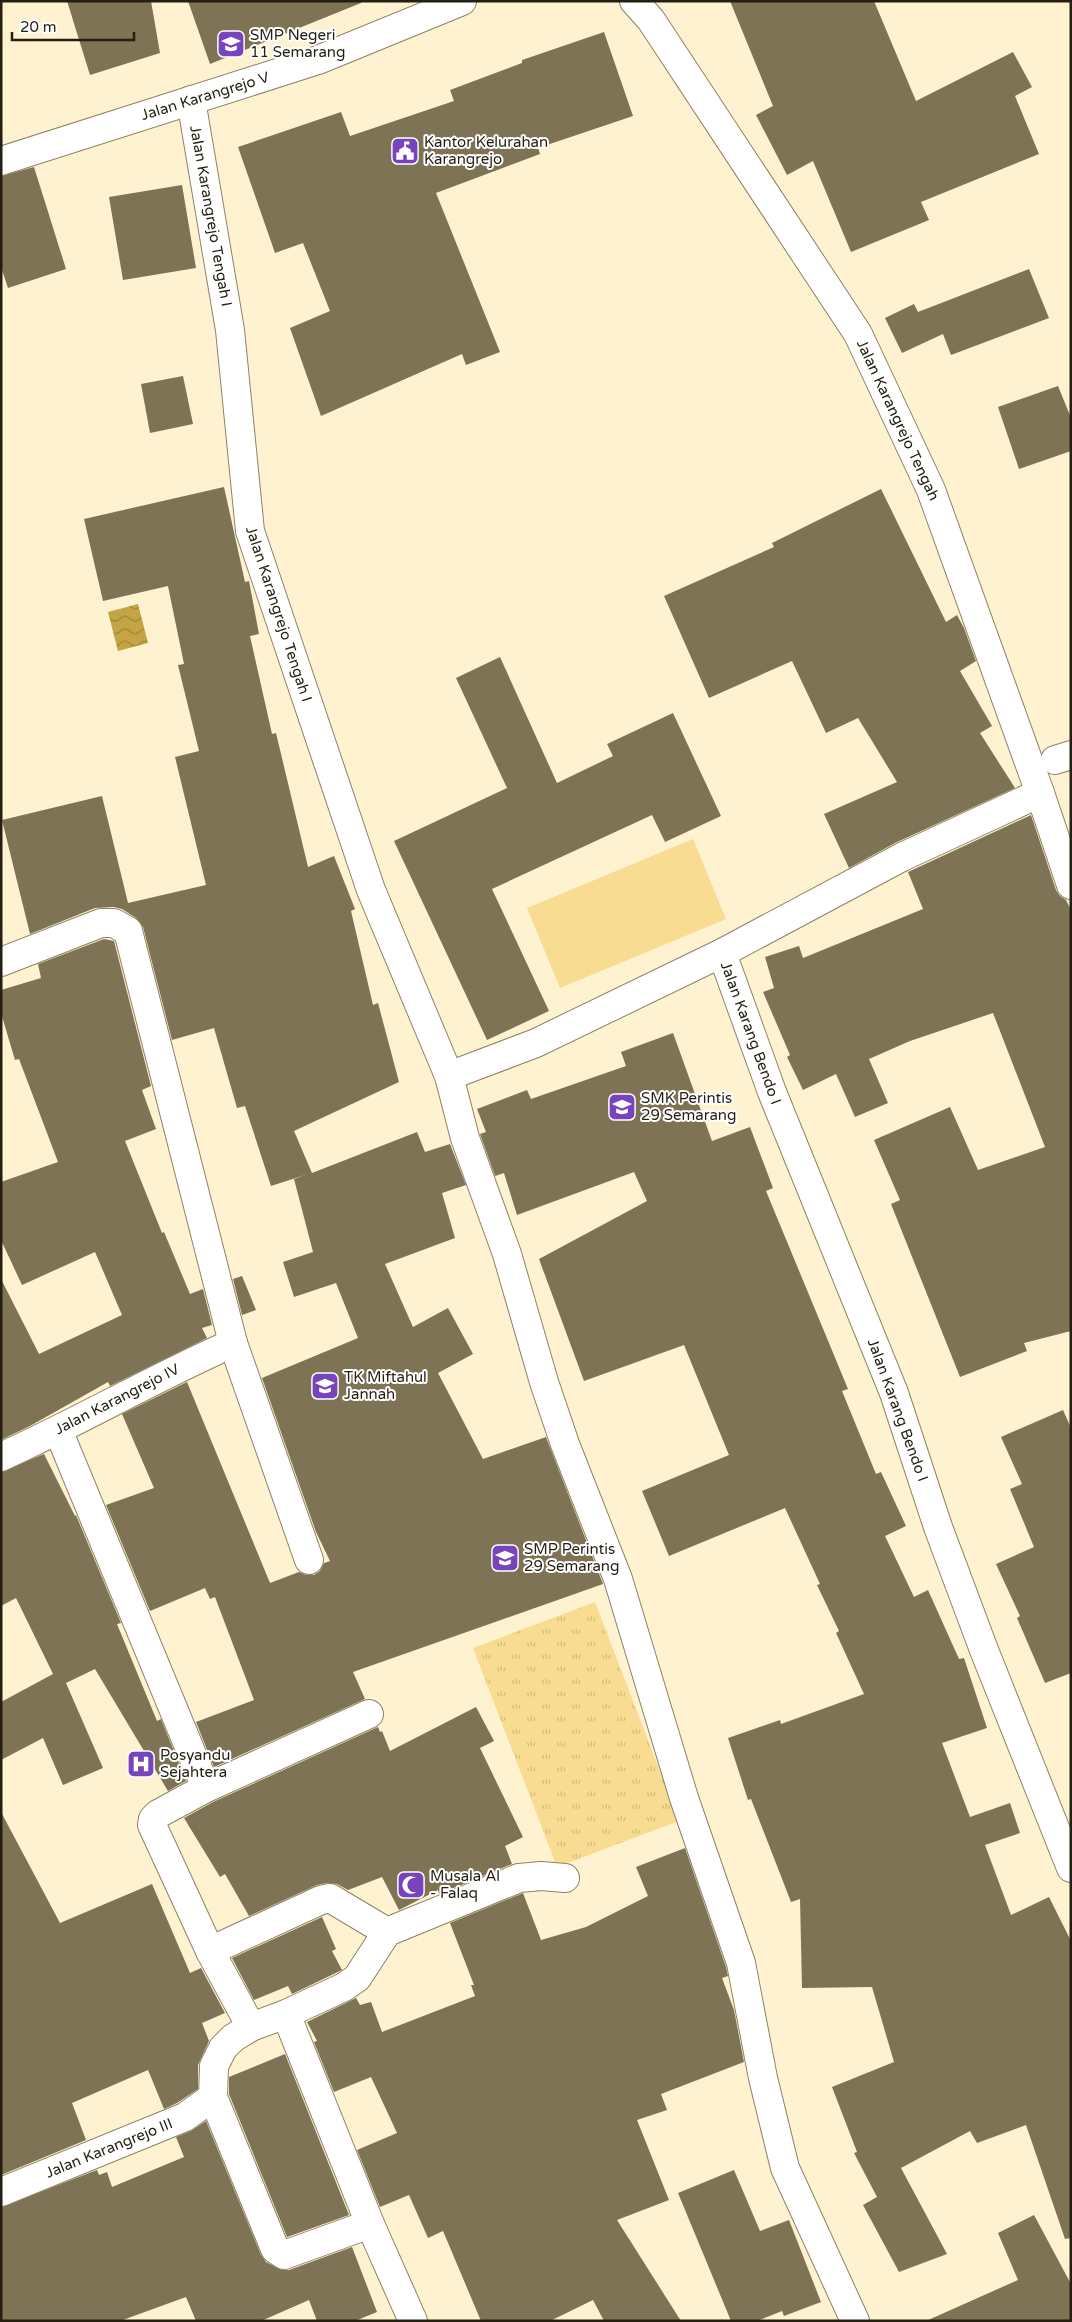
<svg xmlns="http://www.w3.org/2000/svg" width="1072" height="2322" viewBox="0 0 1072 2322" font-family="'Varela Round',sans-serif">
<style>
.grass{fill:url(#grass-tufts)}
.pitch{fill:#f8dc92}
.water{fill:url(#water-waves)}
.building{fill:#7e7355}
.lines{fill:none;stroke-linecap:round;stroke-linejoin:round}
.street-casing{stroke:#8d8264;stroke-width:30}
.street{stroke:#fff;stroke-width:28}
.labels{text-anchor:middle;stroke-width:4;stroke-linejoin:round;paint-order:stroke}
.poi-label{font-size:15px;fill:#231f13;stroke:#fff;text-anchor:start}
.street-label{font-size:15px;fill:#231f13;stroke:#fff}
</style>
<defs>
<pattern id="grass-tufts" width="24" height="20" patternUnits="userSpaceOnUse" patternTransform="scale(1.25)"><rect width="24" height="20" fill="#f8dc92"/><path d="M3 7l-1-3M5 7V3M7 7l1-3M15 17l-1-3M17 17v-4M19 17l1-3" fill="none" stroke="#d4bc7d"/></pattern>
<pattern id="water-waves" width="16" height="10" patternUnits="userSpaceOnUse" patternTransform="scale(1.25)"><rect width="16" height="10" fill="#c5a445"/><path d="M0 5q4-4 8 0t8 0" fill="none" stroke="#a08538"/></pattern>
</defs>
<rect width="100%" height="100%" fill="#fef2d1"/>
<path class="grass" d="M595,1602L679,1821L557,1867L473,1648Z"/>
<path class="pitch" d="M693,839L726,919L560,988L527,908Z"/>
<path class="water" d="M138,604L148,643L118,651L108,612Z"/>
<g class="building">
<path d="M67,1H151L160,53L90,75Z"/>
<path d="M188,1H361V3L210,64Z"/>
<path d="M730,1H874L916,101L1013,52L1032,87L1015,96L1039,154L921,202L929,220L851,252L813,161L787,175L756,115L773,106Z"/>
<path d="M604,32L633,116L538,148L540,154L436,193L500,352L466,365L462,354L321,416L290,328L330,311L303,243L275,253L238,147L341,112L350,136L454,101L450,90L522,63V60Z"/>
<path d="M34,167L66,269L8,288L1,267V176Z"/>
<path d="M182,185L196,268L123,280L109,197Z"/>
<path d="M1029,269L1049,318L951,355L943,334L902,353L885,318L914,304L918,312Z"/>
<path d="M183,376L193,424L150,433L141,384Z"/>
<path d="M1058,386L1071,418V451L1019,469L998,407Z"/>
<path d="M224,487L245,582L249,581L259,634L250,636L272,734L276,733L308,867L334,856L355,909L351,911L373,1005L378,1003L399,1082L294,1131L312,1173L417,1132L425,1152L450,1144L466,1185L442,1193L455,1238L385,1264L413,1327L448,1308L473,1354L438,1373L483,1459L546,1437L603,1584L353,1672L365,1699L214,1767L196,1722L254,1700L215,1597L210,1599L205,1588L150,1611L106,1505L154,1488L122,1414L187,1382L270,1583L299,1572L306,1575H314L320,1571L324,1563L330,1561L316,1532L262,1378L358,1338L336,1283L294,1297L283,1262L313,1252L294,1179L308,1174L271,1186L245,1106L237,1108L214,1028L172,1040L143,927L136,918L122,909L114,907L95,908L30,934L2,820L102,796L128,903L206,885L175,757L199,751L178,665L184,664L168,586L103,601L84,519Z"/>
<path d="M881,489L946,622L957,615L964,628L976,661L960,671L992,726L980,733L1015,788L895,843L849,868L824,814L897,782L858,718L826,733L792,661L709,698L664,596L774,547L772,543Z"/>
<path d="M500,657L557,783L613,756L607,744L673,713L721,816L665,842L652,815L492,889L549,1011L487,1040L394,841L507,788L456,678Z"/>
<path d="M1031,815L1056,890L1060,896L1066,900L1071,910V1331L1024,1343L1027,1351L960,1377L891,1204L900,1200L874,1140L950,1107L978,1170L1045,1147L993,1013L910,1041L869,1059L888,1103L855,1117L836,1074L803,1090L787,1057L790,1055L763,992L774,988L765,957L799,946L803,958L923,909L908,872Z"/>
<path d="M104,939L114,941L151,1086L142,1090L156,1129L125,1141L162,1233L164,1232L190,1294L203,1289L212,1325L202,1328L207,1338L110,1386L108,1382L30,1426L1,1440V1279L39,1354L122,1315L95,1252L22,1285L1,1240V1182L58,1162L19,1059L15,1060L1,1013V990L41,978L38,964Z"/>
<path d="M673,1033L712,1141L750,1127L773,1188L766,1191L848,1389L842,1391L876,1474L881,1472L906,1526L885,1536L914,1597L928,1590L959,1659L964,1658L987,1728L942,1743L970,1817L1010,1803L1020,1833L985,1845L1011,1915L1049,1897L1071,1941V2238L1065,2239L1026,2125L977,2143L970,2131L901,2168L947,2254L899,2272L863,2205L877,2197L854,2153L857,2152L832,2087L894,2062L872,1987L802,1988L800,1899L791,1902L751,1799L748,1800L728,1738L780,1720L781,1724L864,1694L836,1633L839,1631L817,1585L820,1584L785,1508L669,1556L642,1491L729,1455L684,1345L584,1381L539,1259L647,1201L634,1172L517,1215L504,1173L495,1176L480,1134L486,1132L477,1109L527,1090L531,1099L626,1066L621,1052Z"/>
<path d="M242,1276L256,1310L242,1315L233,1279Z"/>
<path d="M1063,1410L1071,1428V1673L1045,1683L1017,1618L1020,1616L996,1564L1034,1547L1010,1489L1022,1484L1001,1437Z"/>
<path d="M44,1454L75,1516L76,1515L121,1623L117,1624L157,1721L161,1719L186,1781L168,1791L95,1669L66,1683L103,1768L63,1785L43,1738L1,1760V1702L53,1674L16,1598L1,1606V1472Z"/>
<path d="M476,1707L494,1741L480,1748L523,1837L505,1846L512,1864L439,1894L438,1890L399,1910L382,1877L348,1890L337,1884L327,1883L317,1885L249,1916L225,1874L220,1877L184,1818L213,1802L378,1727L380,1732L382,1731L390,1751Z"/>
<path d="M1,1812L60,1923L152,1884L190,1973L201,1968L225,2013L202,2023L209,2041L198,2065V2089L177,2103L164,2109L148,2070L72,2103L86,2140L1,2175Z"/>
<path d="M685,1848L726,1967L728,1976L722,1978L734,2010L744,2062L661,2094L667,2110L637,2120L669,2200L617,2220L681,2321H604L593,2300L550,2321H481L443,2231L428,2238L409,2195L380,2207L357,2150L397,2133L371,2077L334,2092L314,2042L317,2041L307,2022L356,1998L360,2005L371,2002L382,2032L475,1996L471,1985H474L450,1923L523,1893L541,1940L586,1927L648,1896L636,1867Z"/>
<path d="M322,1917L336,1949L332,1951L342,1970L292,1994L288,1986L254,2000L232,1958Z"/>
<path d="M285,2054L349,2215L287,2237L229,2094V2077Z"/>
<path d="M206,2121L261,2255L266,2262L282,2270H289L352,2247L377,2312L355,2321H317L309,2300L261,2321H196L186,2297L120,2321H1V2207L97,2170L99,2175L107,2172L112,2187L184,2157L176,2137L191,2131Z"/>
<path d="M734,2170L760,2231L789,2220L821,2302L784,2316L782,2311L757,2321H731L678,2193Z"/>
<path d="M1034,2215L1071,2284V2321H926L1018,2280L998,2233Z"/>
</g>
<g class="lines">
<defs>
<g id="street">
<path d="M634,1L651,20L858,334L931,490L1040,793L1071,885"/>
<path d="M191,100L230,330L250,531L371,890L449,1076L465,1138L507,1254L544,1382L565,1444L618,1579L684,1798L741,1963L763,2078L785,2168L855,2321"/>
<path d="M1,161L318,60L462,1"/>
<path d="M1055,760L1071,755"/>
<path d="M722,953L772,1092L894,1393L938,1527L984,1650L1071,1868"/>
<path d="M1,962L101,923H114L128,931L233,1343L309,1560"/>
<path d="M449,1076L536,1043L722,953L902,857L1040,793"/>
<path d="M58,1430L206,1788"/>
<path d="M1,1457C80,1421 154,1378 233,1343"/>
<path d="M210,1951L321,1900L330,1898L387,1932"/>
<path d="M286,2014L251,2027L233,2038L223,2048L214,2066L213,2097L275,2249L284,2255L370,2224L413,2321"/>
<path d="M251,2027L210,1951L152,1825L153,1819L158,1814L206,1788L369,1714"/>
<path d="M1,2192L185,2117L213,2097"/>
<path d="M370,2224L286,2014L344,1987L357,1978L387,1932L519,1878L541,1876L565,1878"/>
</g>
</defs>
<use href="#street" class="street-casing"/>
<use href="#street" class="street"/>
</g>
<defs>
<symbol id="school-square" viewBox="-11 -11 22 22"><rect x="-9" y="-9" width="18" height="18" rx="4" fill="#74b" stroke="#fff"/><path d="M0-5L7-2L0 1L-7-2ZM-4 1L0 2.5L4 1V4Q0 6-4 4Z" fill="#fff"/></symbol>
<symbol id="civic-square" viewBox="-11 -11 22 22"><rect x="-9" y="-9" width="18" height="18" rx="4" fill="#74b" stroke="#fff"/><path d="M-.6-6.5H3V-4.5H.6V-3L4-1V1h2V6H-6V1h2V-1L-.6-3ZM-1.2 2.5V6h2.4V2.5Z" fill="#fff"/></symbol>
<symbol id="hospital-square" viewBox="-11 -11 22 22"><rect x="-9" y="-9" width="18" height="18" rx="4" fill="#74b" stroke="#fff"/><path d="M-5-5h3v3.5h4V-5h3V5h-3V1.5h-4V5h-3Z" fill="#fff"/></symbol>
<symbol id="mosque-square" viewBox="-11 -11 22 22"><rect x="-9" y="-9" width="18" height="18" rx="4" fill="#74b" stroke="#fff"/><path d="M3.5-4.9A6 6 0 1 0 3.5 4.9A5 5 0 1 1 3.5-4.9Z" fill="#fff"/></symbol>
</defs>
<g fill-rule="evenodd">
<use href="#school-square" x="215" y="28" width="32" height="32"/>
<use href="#civic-square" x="389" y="135" width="32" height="32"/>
<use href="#school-square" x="606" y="1091" width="32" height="32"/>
<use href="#school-square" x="309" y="1370" width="32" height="32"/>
<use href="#school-square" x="489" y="1542" width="32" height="32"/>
<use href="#hospital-square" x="125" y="1748" width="32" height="32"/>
<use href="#mosque-square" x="395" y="1869" width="32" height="32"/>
</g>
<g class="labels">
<g class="poi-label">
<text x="250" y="40">SMP Negeri<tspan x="250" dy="17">11 Semarang</tspan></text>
<text x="424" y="147">Kantor Kelurahan<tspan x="424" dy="17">Karangrejo</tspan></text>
<text x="641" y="1103">SMK Perintis<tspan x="641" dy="17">29 Semarang</tspan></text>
<text x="344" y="1382">TK Miftahul<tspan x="344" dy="17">Jannah</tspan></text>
<text x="524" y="1554">SMP Perintis<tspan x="524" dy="17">29 Semarang</tspan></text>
<text x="160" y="1760">Posyandu<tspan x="160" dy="17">Sejahtera</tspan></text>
<text x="430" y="1881">Musala Al<tspan x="430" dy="17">- Falaq</tspan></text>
</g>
<g class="street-label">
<text transform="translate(205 96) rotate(-17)" y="5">Jalan Karangrejo V</text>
<text transform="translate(211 216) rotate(80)" y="5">Jalan Karangrejo Tengah I</text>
<text transform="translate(898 420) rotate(65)" y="5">Jalan Karangrejo Tengah</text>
<text transform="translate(279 614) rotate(72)" y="5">Jalan Karangrejo Tengah I</text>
<text transform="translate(751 1033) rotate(70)" y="5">Jalan Karang Bendo I</text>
<text transform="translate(117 1399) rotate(-27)" y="5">Jalan Karangrejo IV</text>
<text transform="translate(898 1410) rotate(70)" y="5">Jalan Karang Bendo I</text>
<text transform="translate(109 2148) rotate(-22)" y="5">Jalan Karangrejo III</text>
</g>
</g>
<rect width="1072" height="2322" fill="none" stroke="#231f13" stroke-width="5"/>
<path d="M12 32v8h122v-8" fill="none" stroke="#231f13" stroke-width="2.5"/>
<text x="20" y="32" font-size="15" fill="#231f13" stroke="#ffffff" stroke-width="4" paint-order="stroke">20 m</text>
</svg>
